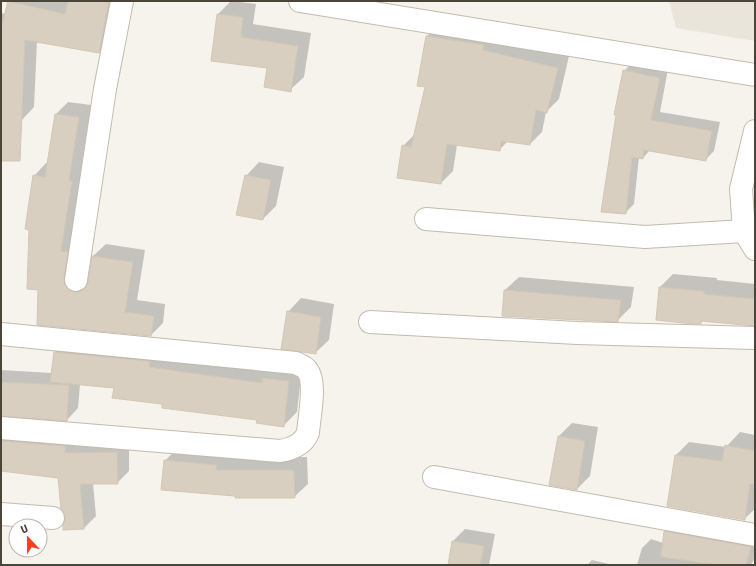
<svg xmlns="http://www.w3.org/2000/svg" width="756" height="566" viewBox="0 0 756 566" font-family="'Asap Condensed',sans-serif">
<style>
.residential{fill:#eae5da}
.shadow{fill:#0003}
.building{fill:#d8cfc1;stroke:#d3c7b4}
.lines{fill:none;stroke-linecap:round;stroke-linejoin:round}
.minor-casing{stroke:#c2bbae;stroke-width:24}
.minor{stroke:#fff;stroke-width:22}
</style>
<rect width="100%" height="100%" fill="#f6f3ec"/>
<path class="residential" d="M669,1H755V41L676,28Z"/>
<g class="shadow">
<path d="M9,1H120L112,39L99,52L37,41L34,107L21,121L1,120V13L6,14Z"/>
<path d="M231,1L256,4L253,24L311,33L304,77L290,90L268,67L212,60L218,14Z"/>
<path d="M439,24L569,56L559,99L546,112L542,132L530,144L508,141L499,150L457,145L453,171L441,183L403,146L415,134L426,86V37Z"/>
<path d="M633,62L668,69L660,112L720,122L714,151L705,160L650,150L643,158L639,157L634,204L625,213L624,71Z"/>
<path d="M68,102L91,105L81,169H84L81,278L90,280L93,256L106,244L145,250L137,300L165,304L163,323L151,335L39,289L34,176L46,163L48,164L56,114Z"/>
<path d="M259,162L284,167L276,206L263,219L246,176Z"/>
<path d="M673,274L717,278V280L755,284V324L703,321L700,323L660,287Z"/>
<path d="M519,277L634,287L631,307L617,321L505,290Z"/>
<path d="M301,298L334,304L329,340L315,353L288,312Z"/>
<path d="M68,339L302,368L297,412L283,426L258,419L163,403L115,387L80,384L78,408L67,420L1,415V370L52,373L55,352Z"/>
<path d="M1,420L129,441V471L117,483H93L96,516L84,528L59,477L1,470Z"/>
<path d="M572,423L598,427L590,476L577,489L559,436Z"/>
<path d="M740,432L755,435V509L744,519L675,456L689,442L726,447Z"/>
<path d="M178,447L229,457H307L308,484L294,497L236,495L165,461Z"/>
<path d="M674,523L755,538V555L753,562L750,565H637L642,548L651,539L663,543L665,532Z"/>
<path d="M465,529L495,534L489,565H449L453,541Z"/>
<path d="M592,560L613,565H587Z"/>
</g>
<g class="building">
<path d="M8,1L65,14L68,1H109L99,53L25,40L20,161H1V29Z"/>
<path d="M217,14L243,17L241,37L298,46L291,92L264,87L267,68L211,61Z"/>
<path d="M426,36L484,45L483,50L558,68L547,113L536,110L530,145L501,141L500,151L447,144L441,184L397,178L402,145L411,147L425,87L417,86Z"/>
<path d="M623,70L660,78L651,120L712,131L706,161L644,150L643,159L632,157L626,214L601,212L616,115H614Z"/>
<path d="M55,114L79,117L69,181H72L61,251L68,252L64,278L65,285L69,290L75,292L81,291L85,288L88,282L92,256L133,262L125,312L154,316L151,336L37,325L38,290L27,289L29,230L25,229L33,175L45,177Z"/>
<path d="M245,175L271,180L263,220L236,215Z"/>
<path d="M659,287L704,291V294L755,299V326L701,321V324H694L656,320Z"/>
<path d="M504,290L621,300L618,322L502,316Z"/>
<path d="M287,311L321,317L316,354L281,349Z"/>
<path d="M54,352L148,361L150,362L149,367L262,383V378L289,381L284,427L256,423L257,420L162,408V404L112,398L114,388L50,382Z"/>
<path d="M1,382L69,385L67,421L1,416Z"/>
<path d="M558,436L585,441L577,490L549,485Z"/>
<path d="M1,441L65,446V453L117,452L118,484H80L84,529L63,530V526L65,519L64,513L61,509L58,478L1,471Z"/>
<path d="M725,445L755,451V485L750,484L745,520L667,506L675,455L722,461Z"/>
<path d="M164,460L217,465L216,470H294L295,498H235V496L161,490Z"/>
<path d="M664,531L751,547L746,565H717L661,557Z"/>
<path d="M452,541L484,546L480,565H448Z"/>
</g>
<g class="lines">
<defs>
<g id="minor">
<path d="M300,1L755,75"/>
<path d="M755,131L741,189L744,231L755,249"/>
<path d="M426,219L645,237L744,231"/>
<path d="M76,280L105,89L122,1"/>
<path d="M370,322L577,333L755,338"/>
<path d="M1,334L296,363C300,365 305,367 307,370C317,382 309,417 308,433C303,445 292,449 280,451L1,428"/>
<path d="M434,477L755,535"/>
<path d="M1,514L53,518"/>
</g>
</defs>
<use href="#minor" class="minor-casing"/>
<use href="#minor" class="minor"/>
</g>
<rect width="756" height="566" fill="none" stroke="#4b4439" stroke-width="4"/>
<g transform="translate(28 538) rotate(338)"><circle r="19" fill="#ffffff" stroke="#b7b4b0"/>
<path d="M0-3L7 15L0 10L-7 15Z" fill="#fc3f1d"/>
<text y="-6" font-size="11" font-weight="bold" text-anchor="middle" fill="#4b4439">U</text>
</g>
</svg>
